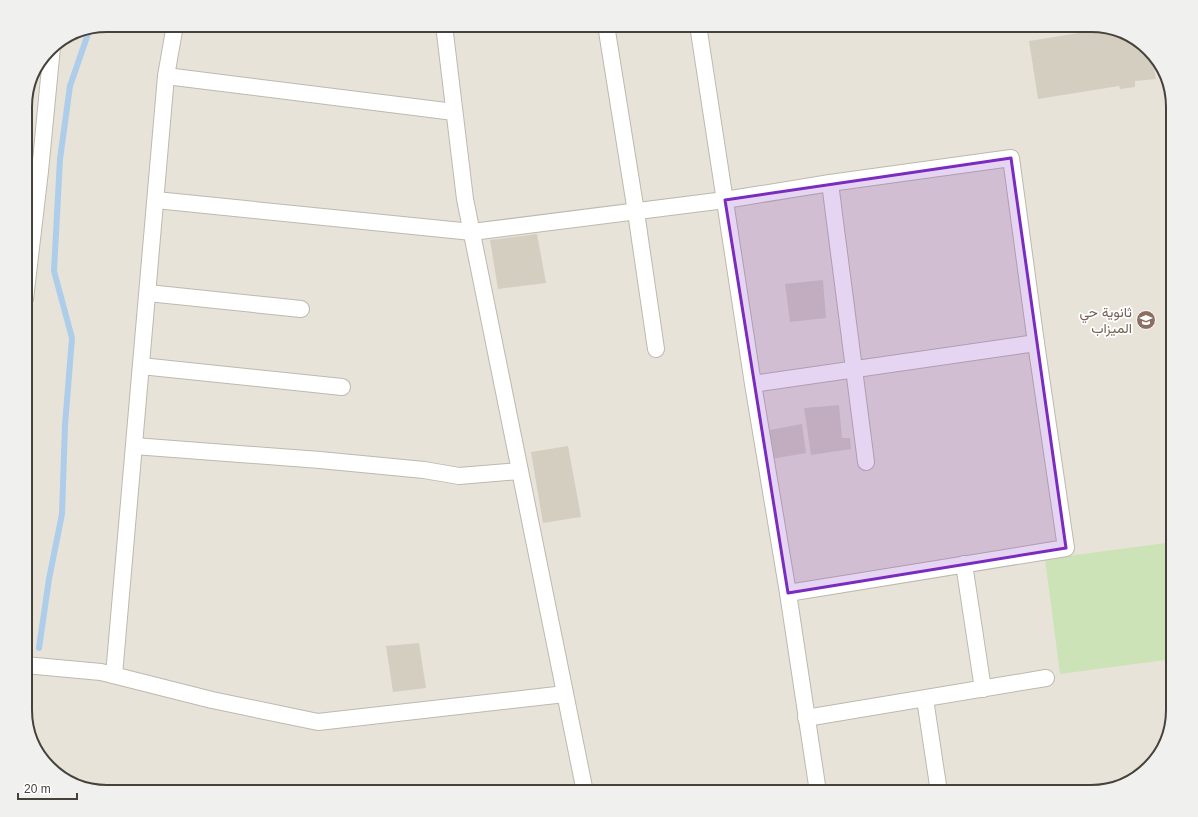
<svg xmlns="http://www.w3.org/2000/svg" width="1198" height="817" viewBox="0 0 1198 817" font-family="Helvetica,Vazirmatn,sans-serif">
<style>
.residential{fill:#e7e3d9}
.pitch{fill:#cce3b7}
.lines{fill:none;stroke-linecap:round;stroke-linejoin:round}
.stream{stroke:#adcdea;stroke-width:6}
.building{fill:#d4cec1}
.minor-casing{stroke:#beb9ad;stroke-width:18}
.minor{stroke:#fff;stroke-width:16}
.marked{fill:#7b2cbf;fill-opacity:0.2;stroke:#7b2cbf;stroke-width:3;stroke-linejoin:round}
.labels{text-anchor:middle;stroke-width:3.5;stroke-linejoin:round;paint-order:stroke}
.education-label{font-size:14px;fill:#785e54;stroke:#fff;text-anchor:end}
.rim{fill:none;stroke:#474239;stroke-width:2}
</style>
<rect width="100%" height="100%" fill="#f3f1ea"/>
<path class="residential" d="M107,25H1091L1137,39L1164,71L1173,107V710L1159,756L1132,781L1091,792H107L61,778L36,751L25,715V102L33,71L49,49L76,31Z"/>
<path class="pitch" d="M1173,542V659L1060,674L1045,559Z"/>
<g class="lines">
<g class="stream">
<path d="M39,648L49,579L62,514L65,425L72,338L54,271L60,159L70,86L90,28"/>
<path d="M25,694L27,684"/>
</g>
</g>
<g class="building">
<path d="M1103,29L1137,39L1152,57L1156,79L1135,81V87L1120,89L1119,86L1038,99L1029,41Z"/>
<path d="M537,234L546,283L498,289L490,240Z"/>
<path d="M823,280L826,318L790,322L785,284Z"/>
<path d="M839,405L842,438H850L851,449L811,455L804,408Z"/>
<path d="M802,424L806,453L772,459L770,430Z"/>
<path d="M568,446L581,517L543,523L531,452Z"/>
<path d="M419,643L426,688L393,692L386,646Z"/>
</g>
<g class="lines">
<defs>
<g id="minor">
<path d="M444,25L465,199L585,792"/>
<path d="M606,25L636,212L656,349"/>
<path d="M698,25L753,384L788,593L818,792"/>
<path d="M166,76L454,112"/>
<path d="M830,183L866,462"/>
<path d="M156,200L472,232L725,200L830,183L1011,158L1036,343L1066,548L788,593"/>
<path d="M148,293L301,309"/>
<path d="M25,299L40,171L52,47"/>
<path d="M141,366L342,387"/>
<path d="M753,384L1036,343"/>
<path d="M134,446L320,460L424,470L459,476L520,471"/>
<path d="M964,564L983,689"/>
<path d="M25,665L101,672L212,700L318,722L565,694"/>
<path d="M114,675L166,76L175,25"/>
<path d="M925,699L939,792"/>
<path d="M806,718L1046,678"/>
</g>
</defs>
<use href="#minor" class="minor-casing"/>
<use href="#minor" class="minor"/>
</g>
<path class="marked" d="M1011,158L1066,548L788,593L725,200Z"/>
<defs>
<symbol id="school-disc" viewBox="-11 -11 22 22"><circle r="9.5" fill="#8d6e63" stroke="#fff"/><path d="M0-5L7-2L0 1L-7-2ZM-4 1L0 2.5L4 1V4Q0 6-4 4Z" fill="#fff"/></symbol>
</defs>
<g fill-rule="evenodd">
<use href="#school-disc" x="1135" y="309" width="22" height="22"/>
</g>
<g class="labels">
<g class="education-label">
<text x="1132" y="317">ثانوية حي<tspan x="1132" dy="16">الميزاب</tspan></text>
</g>
</g>
<path d="M0 0H1198V817H0ZM107 32H1091A75 75 0 0 1 1166 107V710A75 75 0 0 1 1091 785H107A75 75 0 0 1 32 710V107A75 75 0 0 1 107 32Z" fill="#f0f0ef" fill-rule="evenodd"/>
<path class="rim" d="M107 32H1091A75 75 0 0 1 1166 107V710A75 75 0 0 1 1091 785H107A75 75 0 0 1 32 710V107A75 75 0 0 1 107 32Z"/>
<path d="M18 793v6h59v-6" fill="none" stroke="#474239" stroke-width="2"/>
<text x="24" y="793" font-size="12" fill="#474239" stroke="#ffffff" stroke-width="3" paint-order="stroke">20 m</text>
</svg>
